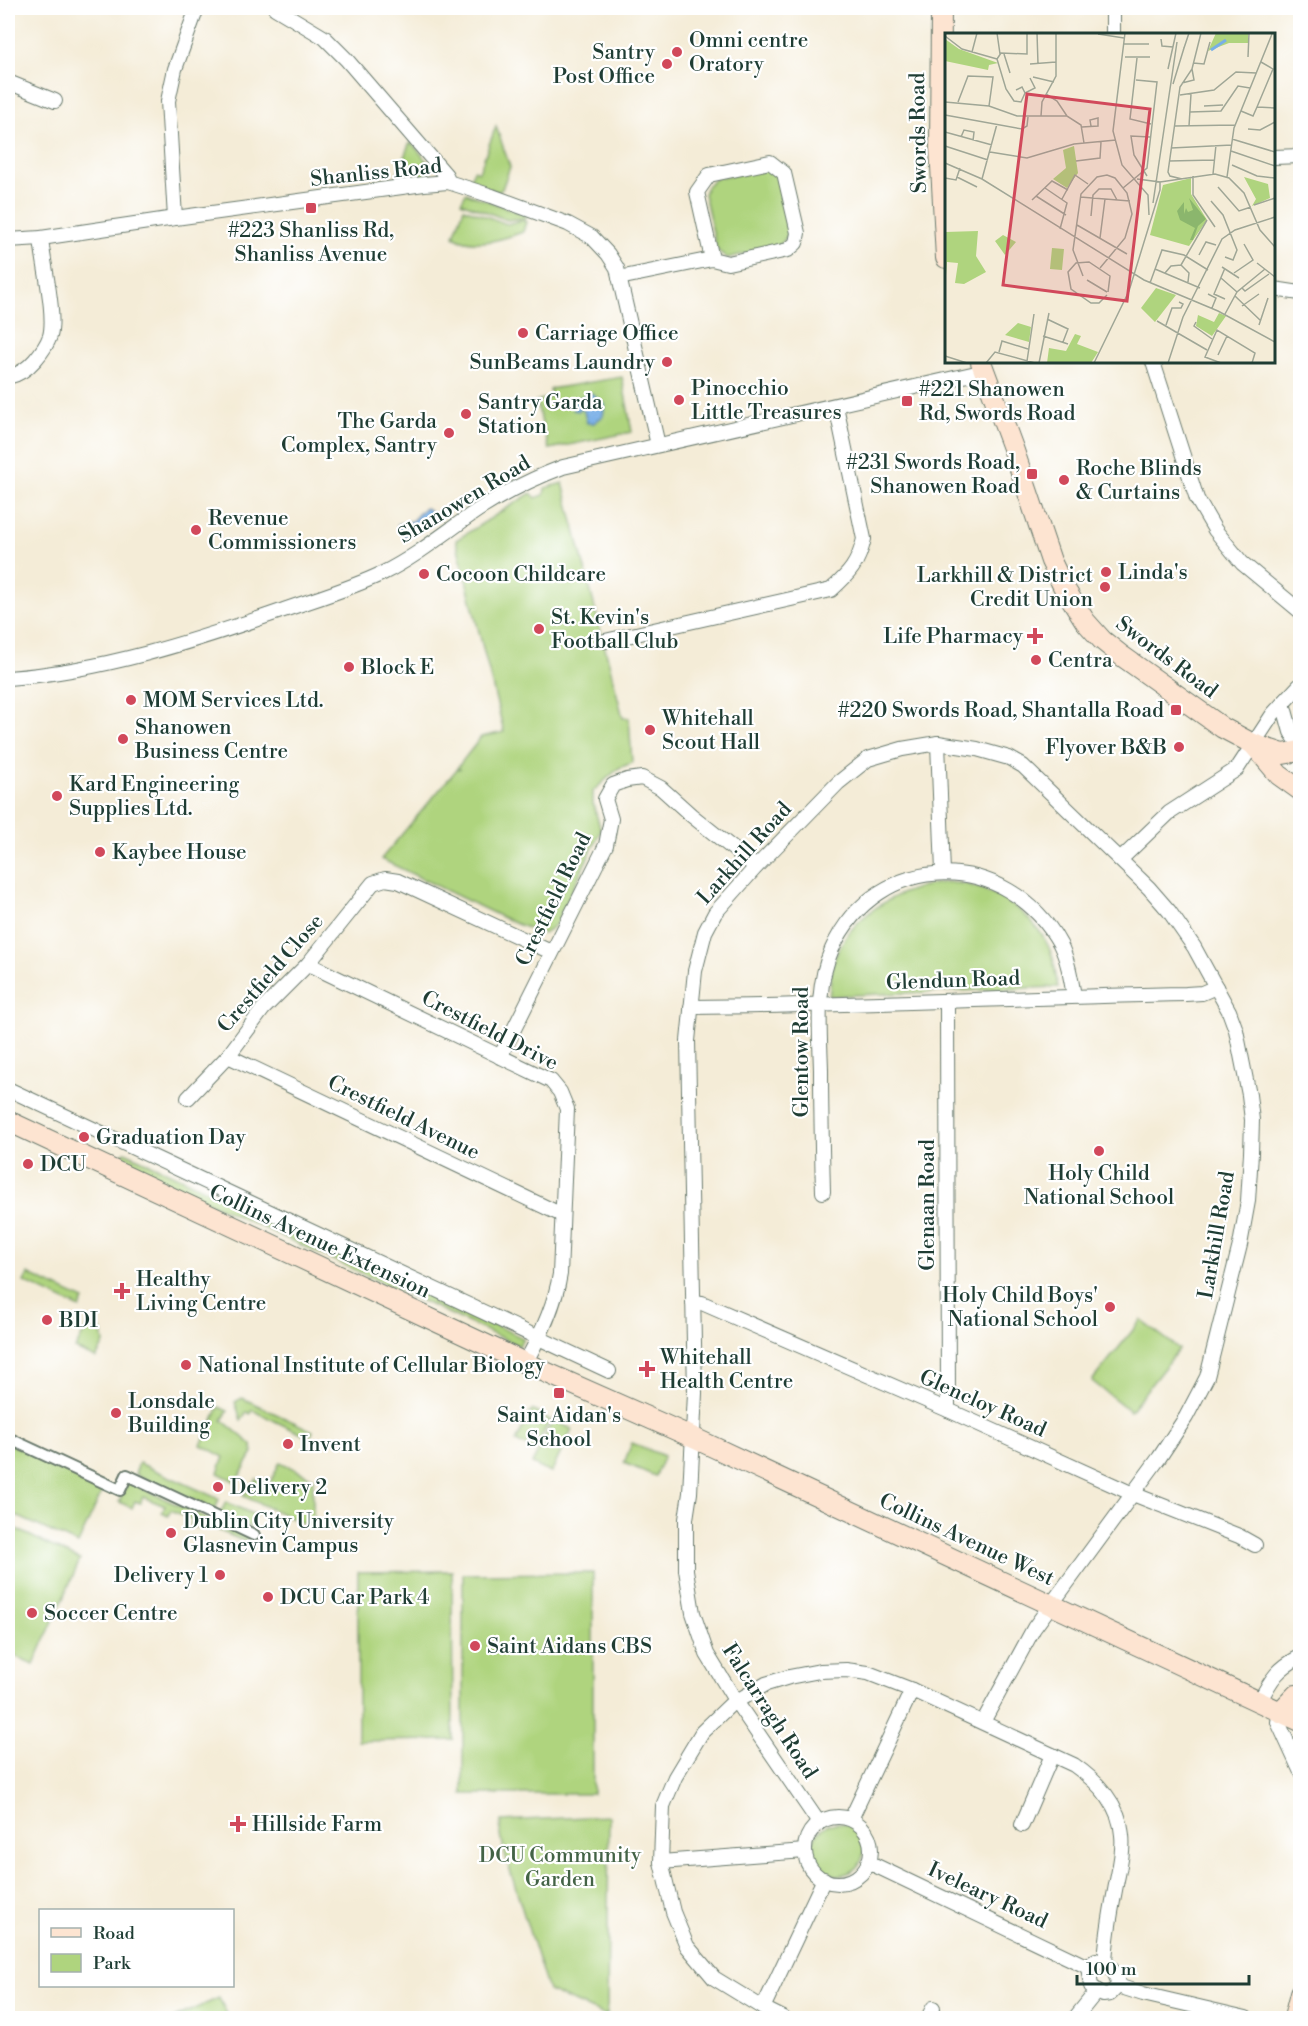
<svg xmlns="http://www.w3.org/2000/svg" width="1308" height="2026" viewBox="0 0 1308 2026" font-family="'Libre Bodoni',serif">
<style>
.green{fill:#afd47e;stroke:#678859;stroke-width:1.5}
.water{fill:#78afe7;stroke:#4c768e;stroke-width:1.5}
.lines{fill:none;stroke-linecap:round;stroke-linejoin:round}
.pedestrian-casing{stroke:#6a7a6d;stroke-width:14}
.minor-casing{stroke:#6a7a6d;stroke-width:16}
.secondary-casing{stroke:#6a7a6d;stroke-width:22}
.pedestrian{stroke:#fff;stroke-width:10}
.minor{stroke:#fff;stroke-width:14}
.secondary{stroke:#fde4d1;stroke-width:20}
.poi-dot{fill:#d1495b;stroke:#fff;stroke-width:2}
.labels{text-anchor:middle;stroke-width:4.5;stroke-linejoin:round;paint-order:stroke}
.poi-label{font-size:21px;fill:#1f3d34;stroke:#fff;text-anchor:start}
.street-label{font-size:21px;fill:#1f3d34;stroke:#fff}
.park-label{font-size:21px;fill:#436346;stroke:#fff}
.inset-river{fill:none;stroke:#78afe7;stroke-width:3}
.inset-road{fill:none;stroke:#9fa696;stroke-width:1.5}
.view{fill:#d1495b;fill-opacity:0.15;stroke:#d1495b;stroke-width:3}
.inset-edge{fill:none;stroke:#1f3d34;stroke-width:3}
</style>
<rect width="100%" height="100%" fill="#fff"/>
<filter id="ink" filterUnits="userSpaceOnUse"><feTurbulence type="fractalNoise" baseFrequency=".0167" numOctaves="2"/><feDisplacementMap in="SourceGraphic" scale="12" xChannelSelector="R" yChannelSelector="G"/><feConvolveMatrix kernelMatrix="1 2 1 2 8 2 1 2 1" color-interpolation-filters="sRGB"/></filter>
<filter id="wash" filterUnits="userSpaceOnUse"><feTurbulence type="fractalNoise" baseFrequency=".008" numOctaves="4" result="noise"/><feDisplacementMap in="SourceGraphic" scale="24" xChannelSelector="R" yChannelSelector="G"/><feGaussianBlur stdDeviation="1.35" result="paint"/><feColorMatrix in="noise" values="0 0 0 0 0 0 0 0 0 0 0 0 0 0 0 0 0 1.4 0 .05"/><feComposite in="paint" operator="in"/></filter>
<g filter="url(#wash)">
<rect width="100%" height="100%" fill="#f4ecd7"/>
<g class="green">
<path d="M496,126L510,167L502,189L498,192L469,181L474,170L479,172Z"/>
<path d="M412,143C419,153 434,164 428,176L397,182L396,178L409,144Z"/>
<path d="M768,168L778,177L790,232L782,243L775,247L727,258L717,250L704,194L707,186L716,178Z"/>
<path d="M466,193L526,215L525,218L507,220L461,202Z"/>
<path d="M464,208L507,224L522,220L526,222L523,232C503,239 474,249 454,236Z"/>
<path d="M622,377L632,432L549,449L536,401L550,398V389Z"/>
<path d="M563,483L623,718H629L632,763L619,768L593,791V804L601,830L556,924L544,934L514,923L381,859L457,769H461L457,768L481,737L504,732L456,540L531,493L536,498L544,495L545,488Z"/>
<path d="M946,882C954,883 962,883 969,885C1005,894 1043,922 1053,959C1055,968 1056,978 1058,987L829,996C831,986 830,973 833,963C849,914 899,888 946,882Z"/>
<path d="M125,1152L523,1338L519,1346L117,1160Z"/>
<path d="M28,1274L84,1300L80,1308L24,1282Z"/>
<path d="M1141,1320L1179,1349L1130,1411L1092,1381Z"/>
<path d="M88,1325L102,1331L104,1343L96,1358L75,1349Z"/>
<path d="M242,1398L313,1431L310,1438L252,1410L250,1414L247,1412L241,1420L235,1402Z"/>
<path d="M219,1407L228,1411L222,1420L252,1445L253,1453L236,1482L218,1473L224,1457L201,1445Z"/>
<path d="M532,1410L550,1420L534,1450L516,1441Z"/>
<path d="M553,1420L572,1429L551,1473L532,1464Z"/>
<path d="M8,1443L104,1487L78,1544L8,1512Z"/>
<path d="M632,1443L664,1456L655,1476L624,1463Z"/>
<path d="M280,1462L313,1478V1520L309,1526L243,1496L256,1479L269,1485Z"/>
<path d="M139,1463L219,1499L215,1510L135,1474Z"/>
<path d="M128,1482L248,1537L246,1542L199,1522L196,1528L190,1525L193,1520L171,1510L168,1516L162,1513L165,1506L143,1497L140,1503L135,1501L132,1508L119,1502Z"/>
<path d="M226,1502L255,1515L249,1527L220,1514Z"/>
<path d="M8,1525L80,1560L34,1664L14,1656L8,1669Z"/>
<path d="M452,1571L453,1740L358,1741V1572Z"/>
<path d="M593,1573V1794H463V1574Z"/>
<path d="M609,1816L607,2016L548,1991L504,1851L500,1829L501,1821Z"/>
<circle cx="838" cy="1849" r="26"/>
<path d="M219,1998L229,2018H174Z"/>
</g>
<g class="water">
<path d="M591,393L605,404L603,416L594,423H587L583,408L578,411L573,410C575,398 581,396 591,393Z"/>
<path d="M426,508C432,511 432,514 430,520L420,524L405,537L398,527V524L412,521L422,510Z"/>
</g>
</g>
<g filter="url(#ink)">
<g class="lines">
<defs>
<path id="pedestrian" d="M8,1438L120,1490L127,1475L254,1535"/>
<g id="minor">
<path d="M275,8L325,38L346,59L446,175L448,182"/>
<path d="M1113,34V8"/>
<path d="M8,82L55,101"/>
<path d="M1274,157L1300,156"/>
<path d="M175,218L168,101L175,69L197,8"/>
<path d="M8,240L41,238L175,218L424,184L448,182L492,196L568,224L592,237L608,254L617,268L658,445"/>
<path d="M619,278L712,259L728,263L788,250L796,243L798,233L784,173L770,162L709,175L697,192L712,259"/>
<path d="M1274,289L1300,293"/>
<path d="M1153,362L1197,499L1215,530L1242,563L1300,611"/>
<path d="M8,377C18,375 28,368 35,360C41,353 47,345 50,336C56,314 43,263 41,238"/>
<path d="M605,641L831,590C850,573 858,564 864,539L836,406"/>
<path d="M8,678C102,671 192,642 281,611C315,599 350,589 383,573C417,556 447,531 478,510C504,493 534,478 563,467L985,371"/>
<path d="M1283,703L1291,732L1300,746"/>
<path d="M938,743L943,872"/>
<path d="M1120,860L1169,813L1237,769L1273,714L1300,685"/>
<path d="M308,964L551,1081L560,1092L567,1109L560,1274C555,1306 541,1335 525,1363"/>
<path d="M947,1001L948,1410"/>
<path d="M691,1007C856,1006 1021,997 1186,994L1202,993L1216,987"/>
<path d="M228,1056L562,1215"/>
<path d="M500,1057L606,845L611,819L605,799L613,785L627,780L642,778L661,788L691,815L756,867"/>
<path d="M8,1089L609,1371"/>
<path d="M188,1098L228,1056L263,1009L308,964L373,883L385,879L398,881L551,952"/>
<path d="M823,1192C822,1151 821,1111 821,1070C820,1029 815,987 832,949C877,849 1008,849 1060,944C1068,960 1071,979 1074,996"/>
<path d="M693,1302L702,1303L948,1410L1133,1494L1239,1536L1255,1545"/>
<path d="M1260,1701C1271,1679 1278,1668 1300,1657"/>
<path d="M1280,1712L1278,1722L1300,1770"/>
<circle cx="838" cy="1850" r="33"/>
<path d="M851,1819L912,1690"/>
<path d="M819,1823L735,1700L707,1654L693,1613L686,1570V1519L690,1493L695,1393L688,1041L695,971L705,932L715,913L756,867L838,783L868,759L902,749L938,743L977,749L1009,758L1023,766L1149,888L1169,911L1194,947L1229,1011L1236,1030L1249,1095L1252,1120L1251,1153L1248,1201L1240,1245L1207,1377L1186,1417L1159,1458L1034,1628L983,1722"/>
<path d="M1022,1825L1052,1755"/>
<path d="M661,1862L805,1851"/>
<path d="M868,1862L1088,1967"/>
<path d="M1096,1960C1110,1963 1117,1972 1118,1986L1110,1994L1103,1995L1091,1986L1088,1967Z"/>
<path d="M1118,1986L1143,1994L1246,2018"/>
<path d="M763,2008L824,1879"/>
<path d="M783,2018L763,2008L714,1978L687,1946L673,1912L661,1862L663,1806L675,1777L702,1732L730,1705L766,1684L789,1677L820,1671L846,1670L868,1673L912,1690L1074,1765C1097,1781 1120,1805 1122,1835C1124,1852 1119,1869 1116,1885C1111,1911 1106,1936 1105,1963"/>
<path d="M928,2018L933,2008"/>
<path d="M1075,2018L1096,1992"/>
</g>
<g id="secondary">
<path d="M941,8L940,148L946,258"/>
<path d="M981,362L1013,448L1051,561L1063,586L1085,621L1102,640L1122,656L1223,728L1253,744L1279,775L1300,790"/>
<path d="M1253,744L1283,754L1300,751"/>
<path d="M8,1121L525,1363L694,1438L1300,1721"/>
<path d="M1280,1712L1296,1695H1300"/>
<path d="M1294,2018L1300,1994"/>
</g>
</defs>
<use href="#pedestrian" class="pedestrian-casing"/>
<use href="#minor" class="minor-casing"/>
<use href="#secondary" class="secondary-casing"/>
<use href="#pedestrian" class="pedestrian"/>
<use href="#minor" class="minor"/>
<use href="#secondary" class="secondary"/>
</g>
</g>
<g class="poi-dot">
<circle cx="677" cy="52" r="6"/>
<circle cx="667" cy="64" r="6"/>
<rect x="305" y="202" width="12" height="12" rx="3"/>
<circle cx="523" cy="333" r="6"/>
<circle cx="667" cy="362" r="6"/>
<circle cx="679" cy="400" r="6"/>
<rect x="901" y="395" width="12" height="12" rx="3"/>
<circle cx="466" cy="414" r="6"/>
<circle cx="449" cy="433" r="6"/>
<rect x="1026" y="468" width="12" height="12" rx="3"/>
<circle cx="1064" cy="480" r="6"/>
<circle cx="196" cy="530" r="6"/>
<circle cx="1106" cy="572" r="6"/>
<circle cx="424" cy="574" r="6"/>
<circle cx="1105" cy="587" r="6"/>
<circle cx="539" cy="629" r="6"/>
<path d="M1032 627h6v6h6v6h-6v6h-6v-6h-6v-6h6z"/>
<circle cx="1036" cy="660" r="6"/>
<circle cx="349" cy="667" r="6"/>
<circle cx="131" cy="700" r="6"/>
<rect x="1170" y="704" width="12" height="12" rx="3"/>
<circle cx="650" cy="730" r="6"/>
<circle cx="123" cy="739" r="6"/>
<circle cx="1179" cy="747" r="6"/>
<circle cx="57" cy="796" r="6"/>
<circle cx="100" cy="852" r="6"/>
<circle cx="84" cy="1137" r="6"/>
<circle cx="1099" cy="1151" r="6"/>
<circle cx="28" cy="1164" r="6"/>
<path d="M119 1282h6v6h6v6h-6v6h-6v-6h-6v-6h6z"/>
<circle cx="1110" cy="1307" r="6"/>
<circle cx="47" cy="1320" r="6"/>
<circle cx="186" cy="1365" r="6"/>
<path d="M644 1360h6v6h6v6h-6v6h-6v-6h-6v-6h6z"/>
<rect x="553" y="1387" width="12" height="12" rx="3"/>
<circle cx="116" cy="1413" r="6"/>
<circle cx="288" cy="1444" r="6"/>
<circle cx="218" cy="1487" r="6"/>
<circle cx="171" cy="1533" r="6"/>
<circle cx="220" cy="1575" r="6"/>
<circle cx="268" cy="1597" r="6"/>
<circle cx="32" cy="1613" r="6"/>
<circle cx="475" cy="1646" r="6"/>
<path d="M235 1815h6v6h6v6h-6v6h-6v-6h-6v-6h6z"/>
</g>
<g class="labels">
<g class="poi-label">
<text x="689" y="47">Omni centre<tspan x="689" dy="24">Oratory</tspan></text>
<text x="655" y="59" text-anchor="end">Santry<tspan x="655" dy="24">Post Office</tspan></text>
<text x="311" y="237" text-anchor="middle">#223 Shanliss Rd,<tspan x="311" dy="24">Shanliss Avenue</tspan></text>
<text x="535" y="340">Carriage Office</text>
<text x="655" y="369" text-anchor="end">SunBeams Laundry</text>
<text x="691" y="395">Pinocchio<tspan x="691" dy="24">Little Treasures</tspan></text>
<text x="919" y="396">#221 Shanowen<tspan x="919" dy="24">Rd, Swords Road</tspan></text>
<text x="478" y="409">Santry Garda<tspan x="478" dy="24">Station</tspan></text>
<text x="437" y="428" text-anchor="end">The Garda<tspan x="437" dy="24">Complex, Santry</tspan></text>
<text x="1020" y="469" text-anchor="end">#231 Swords Road,<tspan x="1020" dy="24">Shanowen Road</tspan></text>
<text x="1076" y="475">Roche Blinds<tspan x="1076" dy="24">&amp; Curtains</tspan></text>
<text x="208" y="525">Revenue<tspan x="208" dy="24">Commissioners</tspan></text>
<text x="1118" y="579">Linda's</text>
<text x="436" y="581">Cocoon Childcare</text>
<text x="1093" y="582" text-anchor="end">Larkhill &amp; District<tspan x="1093" dy="24">Credit Union</tspan></text>
<text x="551" y="624">St. Kevin's<tspan x="551" dy="24">Football Club</tspan></text>
<text x="1023" y="643" text-anchor="end">Life Pharmacy</text>
<text x="1048" y="667">Centra</text>
<text x="361" y="674">Block E</text>
<text x="143" y="707">MOM Services Ltd.</text>
<text x="1164" y="717" text-anchor="end">#220 Swords Road, Shantalla Road</text>
<text x="662" y="725">Whitehall<tspan x="662" dy="24">Scout Hall</tspan></text>
<text x="135" y="734">Shanowen<tspan x="135" dy="24">Business Centre</tspan></text>
<text x="1167" y="754" text-anchor="end">Flyover B&amp;B</text>
<text x="69" y="791">Kard Engineering<tspan x="69" dy="24">Supplies Ltd.</tspan></text>
<text x="112" y="859">Kaybee House</text>
<text x="96" y="1144">Graduation Day</text>
<text x="40" y="1171">DCU</text>
<text x="1099" y="1180" text-anchor="middle">Holy Child<tspan x="1099" dy="24">National School</tspan></text>
<text x="136" y="1286">Healthy<tspan x="136" dy="24">Living Centre</tspan></text>
<text x="1098" y="1302" text-anchor="end">Holy Child Boys'<tspan x="1098" dy="24">National School</tspan></text>
<text x="59" y="1327">BDI</text>
<text x="660" y="1364">Whitehall<tspan x="660" dy="24">Health Centre</tspan></text>
<text x="198" y="1372">National Institute of Cellular Biology</text>
<text x="128" y="1408">Lonsdale<tspan x="128" dy="24">Building</tspan></text>
<text x="559" y="1422" text-anchor="middle">Saint Aidan's<tspan x="559" dy="24">School</tspan></text>
<text x="300" y="1451">Invent</text>
<text x="230" y="1494">Delivery 2</text>
<text x="183" y="1528">Dublin City University<tspan x="183" dy="24">Glasnevin Campus</tspan></text>
<text x="208" y="1582" text-anchor="end">Delivery 1</text>
<text x="280" y="1604">DCU Car Park 4</text>
<text x="44" y="1620">Soccer Centre</text>
<text x="487" y="1653">Saint Aidans CBS</text>
<text x="252" y="1831">Hillside Farm</text>
</g>
<g class="street-label">
<text transform="translate(918 133) rotate(-91)" y="7">Swords Road</text>
<text transform="translate(376 172) rotate(-6)" y="7">Shanliss Road</text>
<text transform="translate(464 499) rotate(-31)" y="7">Shanowen Road</text>
<text transform="translate(1167 657) rotate(37)" y="7">Swords Road</text>
<text transform="translate(744 853) rotate(-48)" y="7">Larkhill Road</text>
<text transform="translate(553 899) rotate(-64)" y="7">Crestfield Road</text>
<text transform="translate(270 973) rotate(-49)" y="7">Crestfield Close</text>
<text transform="translate(953 980) rotate(-2)" y="7">Glendun Road</text>
<text transform="translate(490 1030) rotate(27)" y="7">Crestfield Drive</text>
<text transform="translate(801 1052) rotate(-90)" y="7">Glentow Road</text>
<text transform="translate(404 1117) rotate(26)" y="7">Crestfield Avenue</text>
<text transform="translate(927 1205) rotate(-90)" y="7">Glenaan Road</text>
<text transform="translate(1216 1235) rotate(-80)" y="7">Larkhill Road</text>
<text transform="translate(320 1241) rotate(25)" y="7">Collins Avenue Extension</text>
<text transform="translate(983 1403) rotate(24)" y="7">Glencloy Road</text>
<text transform="translate(967 1539) rotate(25)" y="7">Collins Avenue West</text>
<text transform="translate(770 1711) rotate(57)" y="7">Falcarragh Road</text>
<text transform="translate(988 1895) rotate(25)" y="7">Iveleary Road</text>
</g>
<g class="park-label">
<text x="560" y="1862">DCU Community<tspan x="560" dy="24">Garden</tspan></text>
</g>
</g>
<g transform="translate(945 33)">
<rect width="330" height="330" fill="#f4ecd7"/>
<path d="M271,0H303V10H284L263,18ZM0,6L14,16L53,30L44,32L43,37L0,28ZM129,113L133,140L122,155L108,146L121,135L118,117ZM299,144L323,151L325,165L307,173L311,166ZM246,145V161L262,187L244,213L205,202L218,152ZM33,198L31,223L41,239L19,251L10,250L13,230L2,229L0,255V199ZM58,202L71,209L60,222L50,208ZM107,215L119,216L117,237L105,236ZM211,255L231,262L210,289L196,275ZM274,280L281,283L267,303L251,293L253,282L269,289ZM73,290L86,294L84,309L60,302ZM130,301L136,303L132,311L153,319L146,330H102L104,315L121,318Z" fill="#afd47e"/>
<path d="M244,165L261,186L253,193L248,207H245L250,195L235,187L232,178L239,169V181L241,175L243,179L248,177Z" fill="#8bb66d"/>
<path class="inset-river" d="M266,17L281,7"/>
<path class="inset-road" d="M52,0L55,21M92,0L93,31M180,0L168,98L177,132L203,162L204,182M153,1L179,5M0,3L17,16L52,26M216,6L217,13L228,14M178,11H204M238,18L244,0M27,19L32,0M59,21L65,40M180,24H205M303,24L304,0M192,25L185,86L206,91M52,26L61,56L69,68L76,69L80,60L77,54L71,57M52,26L56,20L82,21V0M248,30L259,31L265,9M85,31L111,29M223,36L231,0M88,44L109,49M237,50L249,47L247,36M228,51L239,15M80,60L90,55L85,45M101,61L112,68L122,83M235,62L269,57L291,39L311,40M0,69L44,73L72,83H122L136,92L139,110M13,69L23,43L48,44L44,73M259,73L278,72M312,74L330,75M296,78L308,83L312,74L328,36L316,29M245,79L276,78L293,53L305,55M0,82L77,96L82,93L83,84M96,83L97,69L111,43V0M230,93L290,92M244,93L246,61M137,94L153,93V85L145,87L146,93M303,96L315,97L330,89M0,99L47,112M16,104L19,97L29,99L28,108M287,106L330,119M0,113L43,127M226,115L287,112M286,118L330,133M45,119L82,125L129,111L171,107M131,128L155,125L156,109M224,128L269,127M0,130L37,146L199,247L273,278L330,309M287,132L312,143L330,145M268,141L271,112M202,143L189,122L186,103L205,104M248,143V162L270,194M12,144L32,154M282,144L289,95L327,1M0,145L11,147L15,135M37,146L52,91M237,146L225,143L223,139L235,54L247,36L256,0M215,149L270,141L284,145L299,160L315,197L330,214M273,154L294,178L306,174M100,155L122,170L115,196M178,155L202,135L212,49L191,47M91,163L121,182M135,164L185,168M117,166L130,142L143,151M87,167L107,148L123,157M266,168L278,182L292,217L288,227L280,224M208,170L232,9M309,172L330,165M146,183L148,162L154,156H166L172,167M132,192L182,221M155,205L160,166M254,222L261,209L271,212M312,230L330,244M236,232L262,187M277,234L294,245M210,236L255,255M220,240L226,233L236,232L244,240L243,249M289,240L308,227L299,211M138,243L128,217L136,161L152,144L162,142L170,145L182,160L187,181L180,205L155,235M276,245L292,259M142,247L162,259M205,250L217,217L239,222L263,237M297,255L300,258L324,241M263,261L271,265L267,275M162,262L154,270H146L126,256L123,239L131,230L144,229L165,243L163,259M290,263L316,288M280,266L269,261L280,235M297,273L314,261M280,281L292,259L320,236M102,286L123,296L118,309M212,288L262,317M251,289L249,293L267,306M221,292L227,275H236L238,271L234,269M314,292L323,265M98,303L123,311M54,319L57,308L83,316M273,322L282,303M0,323L22,330M82,328L89,281M41,330L50,319L90,330M94,330L104,280M149,330L184,258L215,157V149L192,146M223,330L238,284L277,206L290,197L330,184M276,330L260,324L272,297L310,320L307,330"/>
<path class="view" d="M82,61L205,76L182,268L58,252Z"/>
<rect width="330" height="330" class="inset-edge"/>
</g>
<rect width="1308" height="2026" fill="none" stroke="#fff" stroke-width="30"/>
<rect x="39" y="1909" width="195" height="78" fill="#ffffff" stroke="#a5b1ae" stroke-width="1.5"/>
<rect x="51" y="1928" width="30" height="9" fill="#fde4d1" stroke="#a5b1ae" stroke-width="1.5"/>
<text x="93" y="1939" font-size="18" fill="#1f3d34">Road</text>
<rect x="51" y="1954" width="30" height="18" fill="#afd47e" stroke="#a5b1ae" stroke-width="1.5"/>
<text x="93" y="1969" font-size="18" fill="#1f3d34">Park</text>
<path d="M1077 1975v9h172v-9" fill="none" stroke="#1f3d34" stroke-width="3"/>
<text x="1086" y="1975" font-size="18" fill="#1f3d34" stroke="#ffffff" stroke-width="4.5" paint-order="stroke">100 m</text>
</svg>
